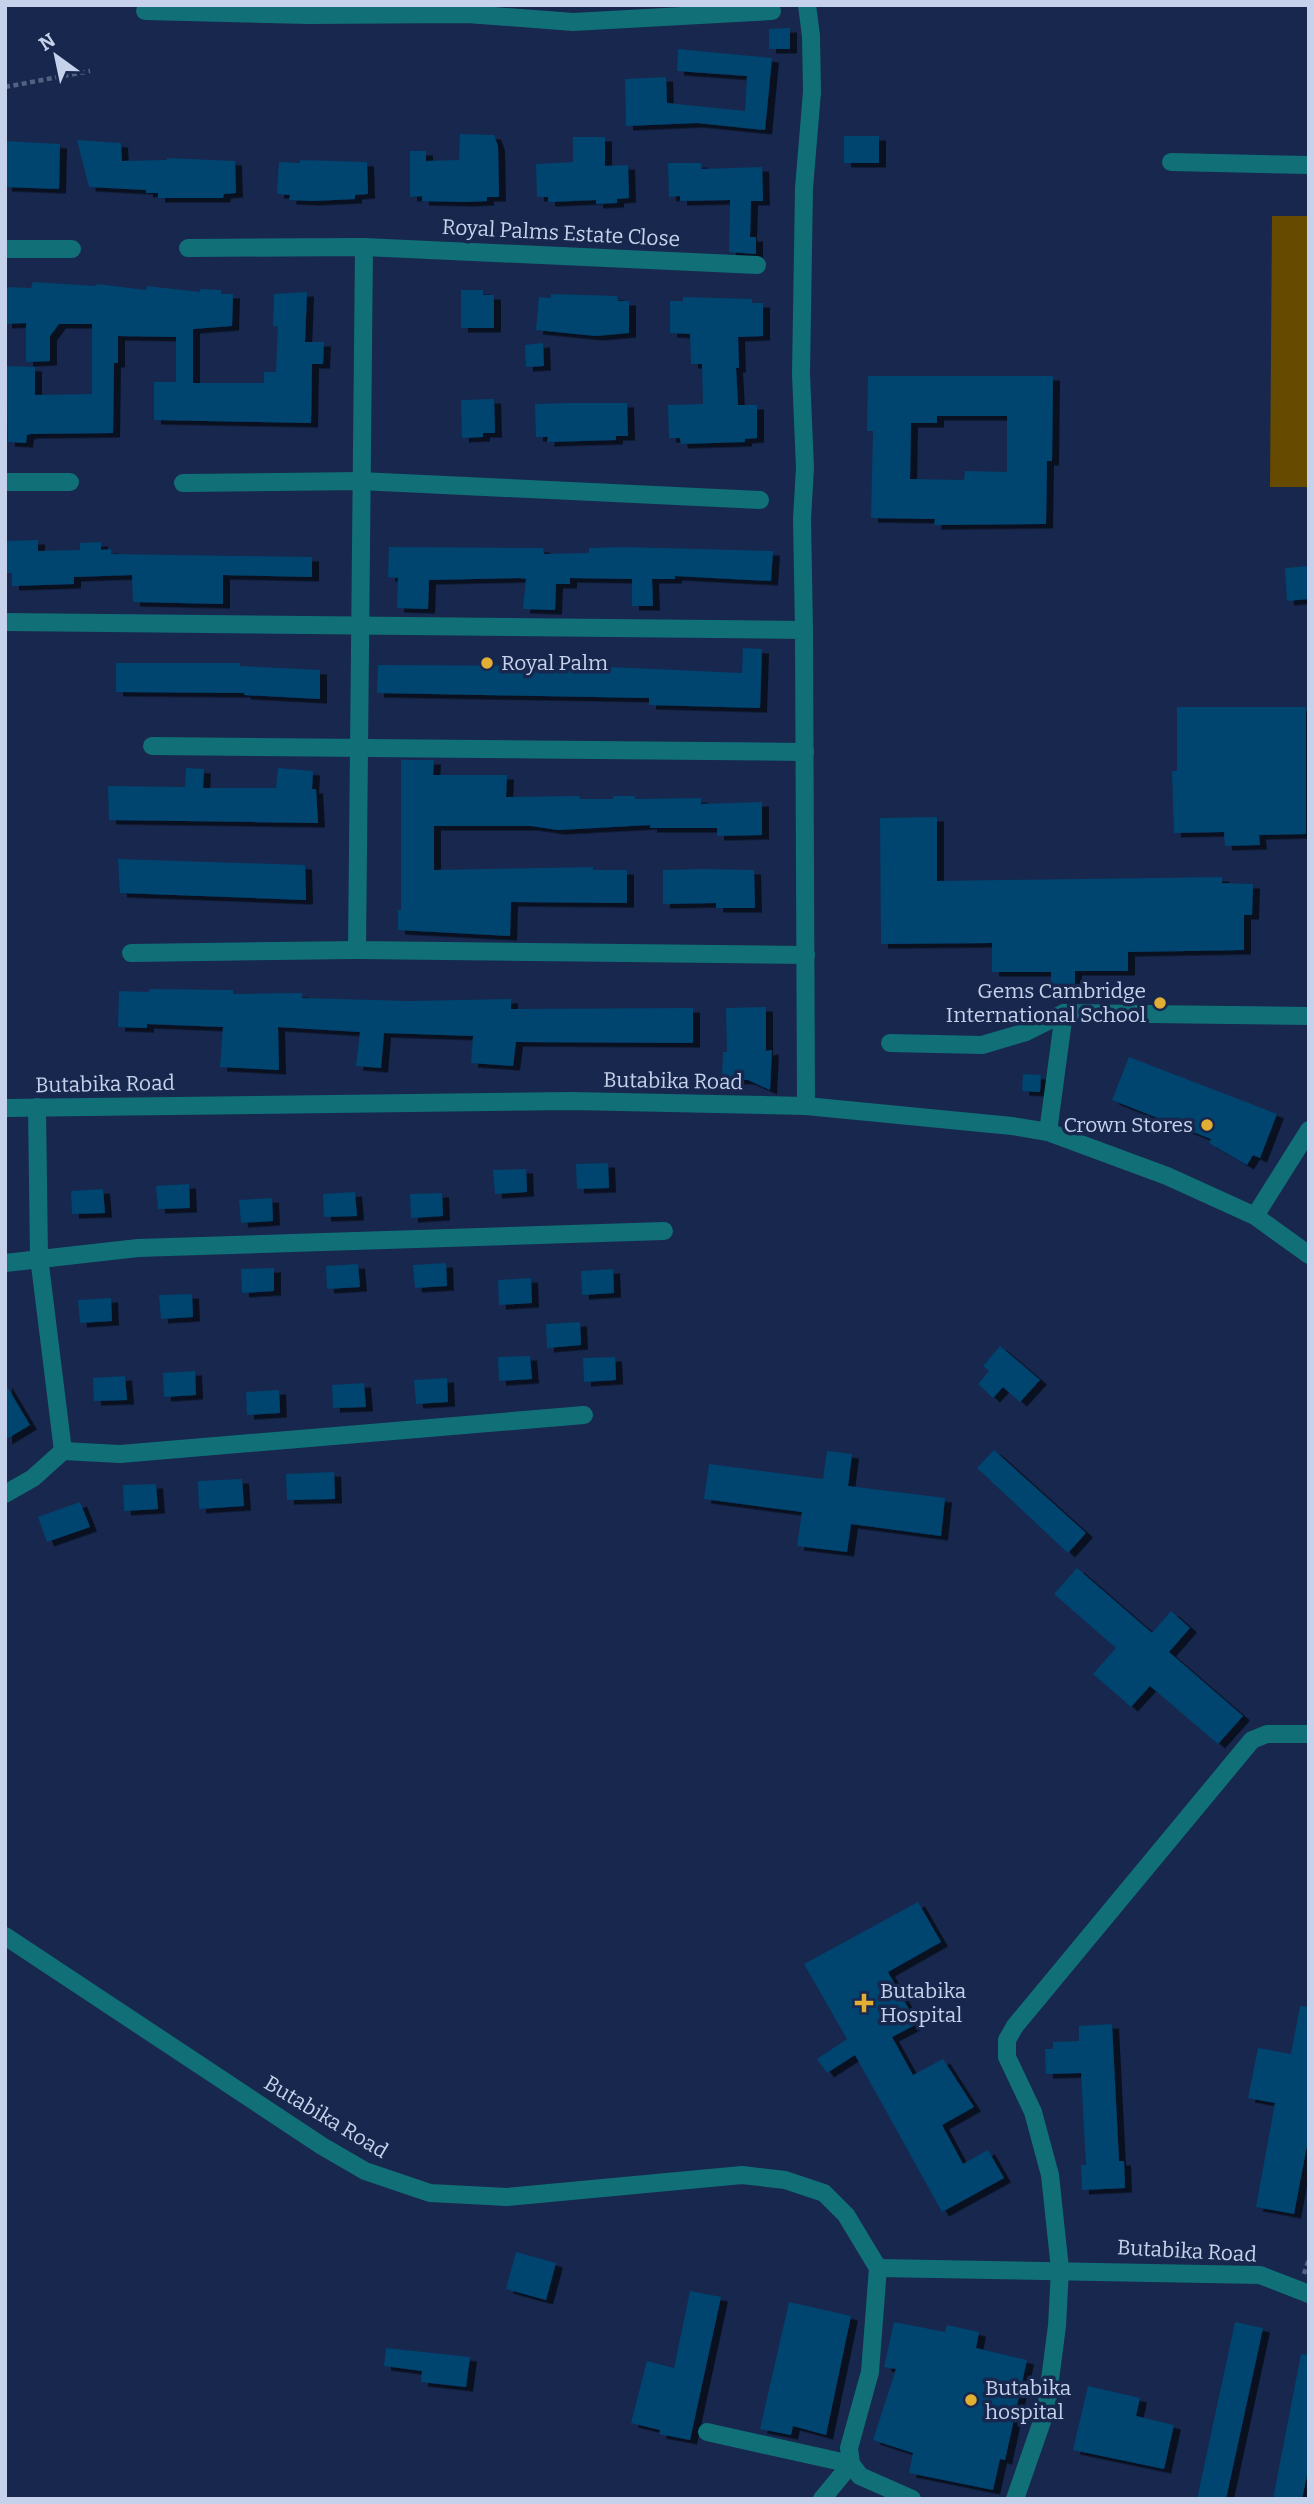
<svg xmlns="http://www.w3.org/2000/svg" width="1314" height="2504" viewBox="0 0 1314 2504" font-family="Bitter,serif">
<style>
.green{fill:#654a00}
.building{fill:#00446f;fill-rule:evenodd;filter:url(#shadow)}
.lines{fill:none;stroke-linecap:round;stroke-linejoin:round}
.path{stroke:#536283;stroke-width:4.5;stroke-dasharray:5 3.5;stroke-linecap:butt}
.minor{stroke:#116f78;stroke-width:18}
.poi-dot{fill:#e1af34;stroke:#17274d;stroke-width:2.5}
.labels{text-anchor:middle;stroke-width:7;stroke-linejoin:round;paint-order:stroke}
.street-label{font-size:21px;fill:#c6d2eb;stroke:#17274d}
.poi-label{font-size:21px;fill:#c6d2eb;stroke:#17274d;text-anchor:start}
</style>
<defs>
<filter id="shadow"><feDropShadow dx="7" dy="4.5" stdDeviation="0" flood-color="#0009"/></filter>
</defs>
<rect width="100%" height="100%" fill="#17274d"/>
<path class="green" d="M1272,216H1309V487H1270Z"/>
<g class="building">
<path d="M790,28V49H769V29Z"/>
<path d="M678,49L772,58L765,130L697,123L626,126L625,79L666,77L667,103L745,111L747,76L677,71Z"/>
<path d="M460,134L494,135L498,146L499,197H487V201L466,202L422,201V196L410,197V151H426V161L459,160Z"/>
<rect x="844" y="136" width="35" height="27"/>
<path d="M573,137H605V166L628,165L629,198L617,199V203L596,204V200L548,202V197H537L536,164L573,162Z"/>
<path d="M77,140L121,143L122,161L167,160V158L235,161L236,193L224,194L223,198H158V193H146V190L89,187Z"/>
<path d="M5,141L60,144L59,189L5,187Z"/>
<path d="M300,160L367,162L368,194L355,195V199L313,201L289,200L290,195L277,194L279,162L300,163Z"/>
<path d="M668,163H701L702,169L762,167L763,201H751L750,237H756V254L729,252L730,200L680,201V196L669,197Z"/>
<path d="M33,282L96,286L97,284L146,290L147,286L200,292V289L221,290V294H233L232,326L193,329V383H264V372H276L278,327L273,326L274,294L307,292L305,342H324L323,364H312L311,423L154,420V382H176V337L118,336V363H114L113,433L31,434L27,435L26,443L8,442L6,366L35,367V395L92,394V324H59L50,336V361L26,362V323L5,324V287L31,288Z"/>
<path d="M461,290H483V295H494V328H461Z"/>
<path d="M551,294L617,296L618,301H629V333L596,336L536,330L539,297L551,298Z"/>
<path d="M683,297L752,299V303H763V336L738,337L739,368H736L738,405H757V438L745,439V442L681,444L680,438H669L668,405L703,404L702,364H691L690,334L670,333V301H683Z"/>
<path d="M543,343L544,366L526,367L525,345Z"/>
<path d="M868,376H1053L1052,461H1047L1046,524L934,525L935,519L871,518L873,431H867ZM937,416H1007V472L965,471L964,480L910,479L911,423H937Z"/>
<path d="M494,399L495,433H483V437L462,438L461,400Z"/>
<path d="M568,403H627L628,436H616V440L547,442L548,437H536L535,404Z"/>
<path d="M38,540V551L80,550V543L101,542V550L111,549V554L312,557V577L223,575V604L133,602L132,575L74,577V584L12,586V573H5V541Z"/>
<path d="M389,547L543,548L544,554L589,553V548L624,547L773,551L771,581L675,576V579H652L653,606H632V579L570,578V584H556L555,610L523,609L526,579L519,578L429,580L428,609L397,608L398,578L388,577Z"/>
<path d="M1309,566V599L1287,601L1285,568Z"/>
<path d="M743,648L762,649L760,708L649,705V698L377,693L378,665L588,666L742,673Z"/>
<path d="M116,663H240V666L320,670V699L244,695V693L116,692Z"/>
<path d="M1177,707H1306V834L1259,835L1260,845L1225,846L1224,832L1174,833L1172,771H1177Z"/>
<path d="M401,760H434L433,775H507L506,797L579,796L580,799H613V796H635V799L701,798V804L762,802V835L717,836V828H650V825L558,830L531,826H434V870L593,867V870H627V903L511,902L510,936L398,930V910H401Z"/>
<path d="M186,768L204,769L203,788H276L278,768L313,771L312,789H316L318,823L109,820L108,786L185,787Z"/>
<path d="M937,817V881L1222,877V883L1253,884L1252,915H1244V950L1128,952V971H1075V996L1051,997V972H992V943L881,944L880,818Z"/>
<path d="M118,859L305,865L306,900L120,893Z"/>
<path d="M704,869L754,870L755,908H716V903L663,904V870Z"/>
<path d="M149,989L233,990V994L302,993V998L410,1001L511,999V1009L693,1008V1043L516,1042L513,1066L471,1063L473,1036L384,1033L381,1068L356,1066L360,1032L278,1027L279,1070L220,1067L223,1027L147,1024V1028L118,1027L119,991L149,992Z"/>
<path d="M766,1007V1051L772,1050L770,1090L748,1080L722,1079L723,1052H727L726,1008Z"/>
<path d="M1129,1057L1277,1114L1260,1158L1253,1155L1247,1165L1209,1143L1211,1139L1112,1100Z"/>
<path d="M1023,1074L1041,1075L1040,1092L1022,1091Z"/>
<path d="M608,1163L609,1188L577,1189L576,1164Z"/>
<path d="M526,1169L527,1192L495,1194L493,1170Z"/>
<path d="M189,1184L190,1208L158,1209L156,1186Z"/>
<path d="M103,1189L105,1213L72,1214L71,1191Z"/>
<path d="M355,1192L357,1216L324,1217L323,1194Z"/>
<path d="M442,1193L443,1216L411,1218L410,1194Z"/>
<path d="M272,1198L273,1221L241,1223L239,1200Z"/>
<path d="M446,1263L447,1286L415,1288L413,1265Z"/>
<path d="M358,1264L360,1287L327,1289L326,1266Z"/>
<path d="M274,1268V1291L242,1293L241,1269Z"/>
<path d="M613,1269L614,1293L582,1295L581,1271Z"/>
<path d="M531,1278L532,1303L499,1305L498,1280Z"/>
<path d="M192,1294L193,1317L161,1319L159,1295Z"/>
<path d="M111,1298L112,1321L80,1323L78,1300Z"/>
<path d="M580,1322L581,1345L547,1348L546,1324Z"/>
<path d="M1000,1346L1040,1380L1020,1402L1003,1387L993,1398L978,1384L989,1371L983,1366Z"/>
<path d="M530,1356L532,1379L499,1381L498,1357Z"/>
<path d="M615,1357L616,1380L584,1382L583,1358Z"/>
<path d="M195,1371L196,1395L164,1397L163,1373Z"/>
<path d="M125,1376L127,1400L94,1401L93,1378Z"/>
<path d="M447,1378L448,1402L416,1404L414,1380Z"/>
<path d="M5,1383L30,1425L5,1440Z"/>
<path d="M364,1383L366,1407L333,1408L332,1385Z"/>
<path d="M279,1390L280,1413L247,1415L246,1392Z"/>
<path d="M994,1450L1086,1533L1068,1553L977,1468Z"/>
<path d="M827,1451L852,1454L848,1486L945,1498L941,1536L851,1524L847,1552L797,1546L802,1512L704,1499L709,1464L823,1479Z"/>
<path d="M334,1472L335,1499L287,1500L286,1474Z"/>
<path d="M242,1479L244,1506L199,1509L198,1481Z"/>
<path d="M156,1484L158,1509L124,1511L123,1485Z"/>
<path d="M80,1502L90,1527L47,1542L38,1517Z"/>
<path d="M1077,1568L1152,1633L1171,1611L1190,1628L1169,1652L1243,1716L1218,1744L1150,1686L1131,1707L1093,1674L1116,1648L1054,1594Z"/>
<path d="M918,1902L941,1942L888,1972L917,2024L892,2037L913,2075L943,2059L974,2107L942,2125L963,2164L988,2150L1004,2178L942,2212L855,2055L827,2073L817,2059L847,2039L804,1964Z"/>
<path d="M1300,2006L1309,2007V2135L1294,2214L1256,2207L1275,2103L1248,2098L1258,2048L1291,2054Z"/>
<path d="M1112,2024L1119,2161H1124L1125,2188L1082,2190L1081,2165H1086L1081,2073L1046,2074L1045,2049H1053V2042L1079,2041V2026Z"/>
<path d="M516,2252L556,2263L546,2300L506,2289Z"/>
<path d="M690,2291L721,2297L690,2440L659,2434L660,2430L631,2423L647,2361L674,2368Z"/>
<path d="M789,2302L851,2316L826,2435L793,2426L791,2435L760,2429Z"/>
<path d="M894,2322L945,2332L947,2325L979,2332L976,2348L1027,2360L1005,2460L1000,2459L993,2490L909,2473L913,2453L873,2440L896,2369L884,2367Z"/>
<path d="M1235,2322L1263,2328L1226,2499H1197Z"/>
<path d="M386,2348L470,2357L466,2387L421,2382L422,2371L384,2366Z"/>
<path d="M1301,2354L1309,2355V2466L1302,2499H1273Z"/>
<path d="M1088,2386L1140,2398L1136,2416L1174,2425L1164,2469L1073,2450Z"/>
</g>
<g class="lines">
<g class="path">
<path d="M5,87L90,71"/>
<path d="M1304,2274L1309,2259"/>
</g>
<g class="minor">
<path d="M145,11L308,15L467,14L573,22L772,11"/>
<path d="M1171,162L1309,165"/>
<path d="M364,247L357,950L806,955"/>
<path d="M188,248L364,247L757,265"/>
<path d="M5,249H72"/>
<path d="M5,482H70"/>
<path d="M183,483L360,481L760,500"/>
<path d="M5,622L804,630L806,1106"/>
<path d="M804,630L802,519L805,468L801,374L804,188L812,92L811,36L807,5"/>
<path d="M152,746L805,752"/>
<path d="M131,953L357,950"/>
<path d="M890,1043L982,1045L1026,1032L1064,1013L1309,1016"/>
<path d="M37,1107L39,1257L63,1451"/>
<path d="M5,1108L572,1101L806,1106L1012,1126L1048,1132L1167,1176L1255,1216L1309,1255"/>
<path d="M1048,1132L1064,1013"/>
<path d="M1255,1216L1309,1130"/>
<path d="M5,1263L138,1248L664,1231"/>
<path d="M5,1494L33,1478L63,1451L120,1454L584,1415"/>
<path d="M5,1936L322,2146L365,2171L430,2193L507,2197L742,2175L785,2180L824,2193L846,2215L878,2268L870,2372L849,2448L851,2464L860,2476L912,2499"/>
<path d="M878,2268L1260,2275L1309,2294"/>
<path d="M707,2432L851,2464"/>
<path d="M822,2499L851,2464"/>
<path d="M1015,2499L1046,2410L1057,2326L1060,2269L1050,2175L1033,2112L1007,2057V2040L1015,2026L1252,1740L1267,1734H1309"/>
</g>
</g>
<g class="poi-dot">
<circle cx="487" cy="663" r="7"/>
<circle cx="1160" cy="1003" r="7"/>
<circle cx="1207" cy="1125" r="7"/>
<path d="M860.5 1992.5h7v7h7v7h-7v7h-7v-7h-7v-7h7z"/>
<circle cx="971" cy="2400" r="7"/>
</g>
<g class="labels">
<g class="street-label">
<text transform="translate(561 233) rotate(3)" y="7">Royal Palms Estate Close</text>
<text transform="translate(673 1081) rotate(1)" y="7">Butabika Road</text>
<text transform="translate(105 1084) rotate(-1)" y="7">Butabika Road</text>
<text transform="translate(326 2117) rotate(31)" y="7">Butabika Road</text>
<text transform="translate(1187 2251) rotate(3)" y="7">Butabika Road</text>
</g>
<g class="poi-label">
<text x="501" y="670">Royal Palm</text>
<text x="1146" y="998" text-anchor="end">Gems Cambridge<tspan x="1146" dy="24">International School</tspan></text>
<text x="1193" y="1132" text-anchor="end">Crown Stores</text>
<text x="880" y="1998">Butabika<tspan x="880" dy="24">Hospital</tspan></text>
<text x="985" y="2395">Butabika<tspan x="985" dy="24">hospital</tspan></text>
</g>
</g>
<rect width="1314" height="2504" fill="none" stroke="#c6d2eb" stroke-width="14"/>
<g transform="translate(56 56) rotate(327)" stroke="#17274d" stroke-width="5" paint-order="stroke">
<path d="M0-5L12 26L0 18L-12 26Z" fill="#c6d2eb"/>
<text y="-10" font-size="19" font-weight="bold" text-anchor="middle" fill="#c6d2eb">N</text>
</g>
</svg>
